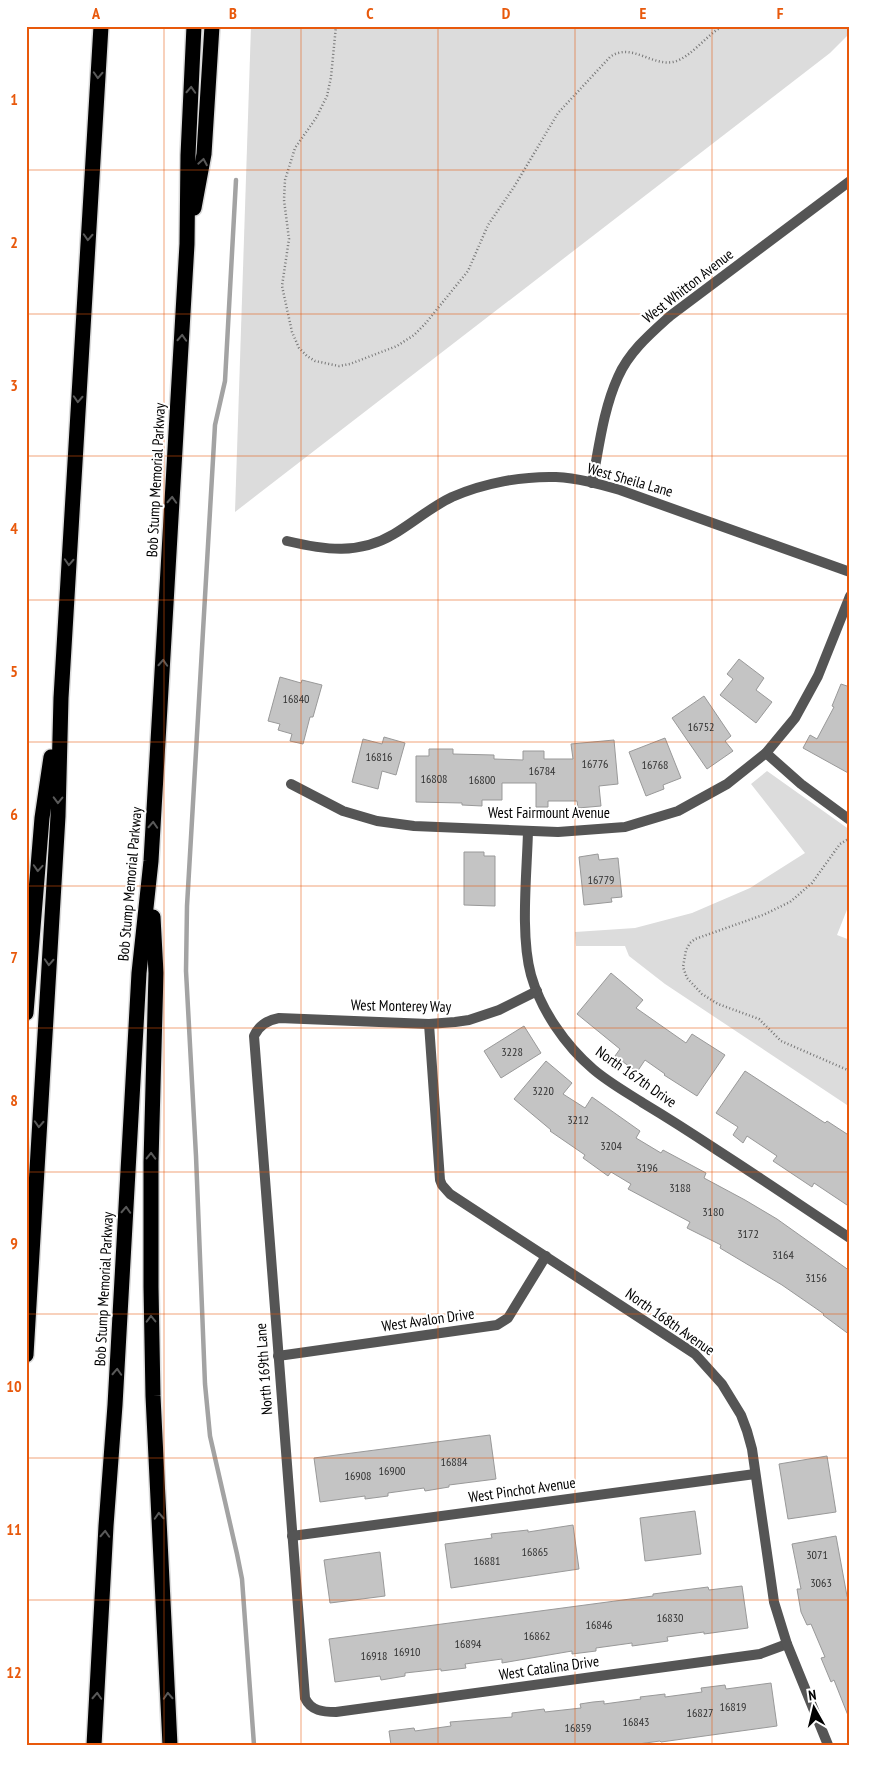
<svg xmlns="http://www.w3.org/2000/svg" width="876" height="1771" viewBox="0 0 876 1771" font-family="'PT Sans Narrow',sans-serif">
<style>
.green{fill:#dcdcdc}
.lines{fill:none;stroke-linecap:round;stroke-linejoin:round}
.stream{stroke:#a3a3a3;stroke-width:4.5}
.building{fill:#c4c4c4;stroke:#999}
.motorway-casing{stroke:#dbdbdb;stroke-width:18}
.path{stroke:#777;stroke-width:2.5;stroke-dasharray:1 2.5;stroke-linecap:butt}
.minor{stroke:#555;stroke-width:10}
.motorway{stroke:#000;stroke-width:15}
.oneway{stroke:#595959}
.grid{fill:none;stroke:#e8590c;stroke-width:1;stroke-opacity:0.55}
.labels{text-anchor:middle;stroke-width:4;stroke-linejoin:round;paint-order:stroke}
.number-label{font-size:12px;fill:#313131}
.street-label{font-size:15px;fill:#000;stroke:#fff}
.neatline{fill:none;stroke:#e8590c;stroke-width:2}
.grid-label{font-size:16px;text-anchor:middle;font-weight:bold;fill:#e8590c}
</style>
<rect width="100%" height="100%" fill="#fff"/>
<g class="green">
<path d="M251,26H850V33L830,53L235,512Z"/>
<path d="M767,771L850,830V902L837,935L850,940V1107L665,984L629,956L625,946H576L575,932L635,928L692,913L750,888L805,853L751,784Z"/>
</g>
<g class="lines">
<path class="stream" d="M236,180L225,381L215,425L187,906L186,971L196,1156L205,1384L210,1436L237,1554L242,1579L254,1745"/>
</g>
<g class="building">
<path d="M739,659L764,678L756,690L772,702L756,723L720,695L733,679L727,674Z"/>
<path d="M280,677L301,683L302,680L322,685L313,717H310L303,744L290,741L292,734L278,730L280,724L268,721Z"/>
<path d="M841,684L850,687V774L803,748L810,735L817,739L834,707L832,706Z"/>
<path d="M704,696L731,736L725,741L733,751L707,769L672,718Z"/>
<path d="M384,737L405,743L396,775L382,771L378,789L352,782L363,739L382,744Z"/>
<path d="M665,738L681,778L663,785L664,789L646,796L629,752Z"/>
<path d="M614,740L618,784L599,786L601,806L578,808L577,801H548V807H536V783H502V800H482V806L462,805V803L416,802V756H429V749H453V754L494,755V759L523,760V751H544V759H573L571,744Z"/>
<path d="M464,852H484V856H495V906L464,905Z"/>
<path d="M598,854L599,860L618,858L622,897L611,898L612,902L584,905L579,857Z"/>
<path d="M611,973L643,1000L636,1008L686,1043L692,1034L725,1055L697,1096L664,1075L665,1074L645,1060L637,1072L615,1056L620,1049L577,1014Z"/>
<path d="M524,1026L541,1053L501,1078L484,1051Z"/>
<path d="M546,1061L572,1083L563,1094L585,1108L592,1097L640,1131L636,1138L661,1153L663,1150L706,1173L704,1178L745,1200L777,1219L850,1271V1335L823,1315L824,1314L782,1285L720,1248L721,1245L687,1228L690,1222L628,1189L631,1184L611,1172L608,1176L583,1158L585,1155L550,1131L551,1130L514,1099Z"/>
<path d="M745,1071L825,1123L827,1121L850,1136V1207L814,1183L812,1187L773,1161L777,1156L747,1136L743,1143L733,1135L738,1127L716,1113Z"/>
<path d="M490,1435L496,1479L449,1485V1487L425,1491L424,1488L388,1493V1496L365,1499V1496L320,1502L314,1458Z"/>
<path d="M827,1456L836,1512L788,1519L779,1464Z"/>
<path d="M695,1511L701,1554L645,1561L640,1518Z"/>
<path d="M573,1525L579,1569L451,1588L445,1544L492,1538L491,1534L528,1530V1532Z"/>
<path d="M836,1536L847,1596L850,1603L849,1718L834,1680L831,1682L821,1658L825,1657L811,1624L807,1625L801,1612L797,1589H801L792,1544Z"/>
<path d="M380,1552L385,1596L330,1603L324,1560Z"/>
<path d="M742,1586L748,1628L704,1634V1632L667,1637L668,1641L632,1646V1643L596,1648V1651L572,1654V1651L502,1663V1659L465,1664L466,1668L441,1671V1669L405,1673V1676L381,1680L380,1676L335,1682L329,1639L653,1596V1594L708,1587L709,1590Z"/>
<path d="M771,1683L777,1726L661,1742L660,1741L631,1745H391L389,1731L414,1728L415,1731L451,1726L450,1722L512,1717V1713L544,1709L545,1712L581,1708L580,1704L593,1702L604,1701V1704L641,1699L640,1697L665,1694V1697L702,1692L701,1688L725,1685L726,1689Z"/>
</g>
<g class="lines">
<defs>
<g id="motorway">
<path d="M194,208L204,154L212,26"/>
<path d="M153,917L156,973L151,1162V1287L153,1396L170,1745"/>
<path d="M26,1013L42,818L51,757"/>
<path d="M26,1355L58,816L61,698L101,26"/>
<path d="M94,1745L106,1526L115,1405L139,973L151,861L187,244L188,155L194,26"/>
</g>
</defs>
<use href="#motorway" class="motorway-casing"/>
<g class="path">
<path d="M336,26L331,77L327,96L316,118L295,148L285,180L284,200L289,239L282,286L292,332L299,348L307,356L315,361L339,366L350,364L397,346L414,335L425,324L468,271L488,225L514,187L558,113L610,57C631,42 651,66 673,62C691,58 706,35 723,26"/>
<path d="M850,838L840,844L812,883L790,902L763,915L695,939L690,943L686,950L683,967L687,978L702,994L718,1004L759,1019L781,1041L850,1071"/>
</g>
<g class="minor">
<path d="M592,483C599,448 603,410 618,377C629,352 650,334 670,316L850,181"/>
<path d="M287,541C325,550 359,555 394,534C414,522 431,507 452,497C484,483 522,476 556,477C578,478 599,484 620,490L850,572"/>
<path d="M766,753L801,784L850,820"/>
<path d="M291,784L343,811L377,821L414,826L558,832L625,827L678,811L727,784L766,753L795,718L818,676L850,596"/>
<path d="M528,831C527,873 520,935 531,975C541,1010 565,1045 593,1069C608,1082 626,1092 643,1103C668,1118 693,1134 717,1150C762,1179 806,1209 850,1238"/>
<path d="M537,991L499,1010L469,1020L455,1022L429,1024L279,1018C267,1020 259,1025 254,1036L305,1698C311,1711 323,1712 336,1712L731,1658L760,1654L787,1644"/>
<path d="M429,1024L440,1180L442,1185L450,1194L695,1354L722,1384L741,1415L747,1431L752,1449L774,1602L787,1644L828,1745"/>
<path d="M278,1356L497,1325L508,1318L546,1256"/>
<path d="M292,1536L755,1474"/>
</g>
<use href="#motorway" class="motorway"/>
</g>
<defs><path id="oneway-chevron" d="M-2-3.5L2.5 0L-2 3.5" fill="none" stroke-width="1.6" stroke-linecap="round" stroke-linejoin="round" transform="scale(1.25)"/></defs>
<g class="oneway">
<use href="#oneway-chevron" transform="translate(98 75) rotate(93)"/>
<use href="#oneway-chevron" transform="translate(191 90) rotate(-87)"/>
<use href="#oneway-chevron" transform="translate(203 162) rotate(-80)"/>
<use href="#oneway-chevron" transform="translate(88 237) rotate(93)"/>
<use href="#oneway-chevron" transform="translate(182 338) rotate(-87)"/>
<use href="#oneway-chevron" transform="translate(78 399) rotate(93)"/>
<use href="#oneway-chevron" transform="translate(172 500) rotate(-87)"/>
<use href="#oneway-chevron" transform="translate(69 562) rotate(93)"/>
<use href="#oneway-chevron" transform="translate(163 663) rotate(-87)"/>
<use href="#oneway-chevron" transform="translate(58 800) rotate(91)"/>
<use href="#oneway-chevron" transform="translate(153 825) rotate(-87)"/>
<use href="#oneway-chevron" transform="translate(38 868) rotate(94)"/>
<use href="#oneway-chevron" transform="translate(49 962) rotate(93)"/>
<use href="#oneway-chevron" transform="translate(39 1124) rotate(93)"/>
<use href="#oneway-chevron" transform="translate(151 1156) rotate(-89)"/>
<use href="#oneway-chevron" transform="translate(126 1210) rotate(-87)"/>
<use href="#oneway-chevron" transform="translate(151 1319) rotate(-91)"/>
<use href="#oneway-chevron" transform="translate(117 1372) rotate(-87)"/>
<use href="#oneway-chevron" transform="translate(159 1516) rotate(-93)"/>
<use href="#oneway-chevron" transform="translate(105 1534) rotate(-87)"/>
<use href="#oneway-chevron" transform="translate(97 1696) rotate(-87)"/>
<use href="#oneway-chevron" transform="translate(168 1696) rotate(-93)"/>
</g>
<path class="grid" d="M164,26V1745M301,26V1745M438,26V1745M575,26V1745M712,26V1745M26,170H850M26,314H850M26,456H850M26,600H850M26,742H850M26,886H850M26,1028H850M26,1172H850M26,1314H850M26,1458H850M26,1600H850"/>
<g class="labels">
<g class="number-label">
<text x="296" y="703">16840</text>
<text x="701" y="731">16752</text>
<text x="379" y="761">16816</text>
<text x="595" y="768">16776</text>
<text x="655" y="769">16768</text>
<text x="542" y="775">16784</text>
<text x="434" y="783">16808</text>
<text x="482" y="784">16800</text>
<text x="601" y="884">16779</text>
<text x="512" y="1056">3228</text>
<text x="543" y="1095">3220</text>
<text x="578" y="1124">3212</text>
<text x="611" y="1150">3204</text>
<text x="647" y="1172">3196</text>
<text x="680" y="1192">3188</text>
<text x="713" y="1216">3180</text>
<text x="748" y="1238">3172</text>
<text x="783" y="1259">3164</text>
<text x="816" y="1282">3156</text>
<text x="454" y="1466">16884</text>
<text x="392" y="1475">16900</text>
<text x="358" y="1480">16908</text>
<text x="535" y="1556">16865</text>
<text x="817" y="1559">3071</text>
<text x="487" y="1565">16881</text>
<text x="821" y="1587">3063</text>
<text x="670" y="1622">16830</text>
<text x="599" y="1629">16846</text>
<text x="537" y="1640">16862</text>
<text x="468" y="1648">16894</text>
<text x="407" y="1656">16910</text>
<text x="374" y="1660">16918</text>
<text x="733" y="1711">16819</text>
<text x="700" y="1717">16827</text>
<text x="636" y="1726">16843</text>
<text x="578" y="1732">16859</text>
</g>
<g class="street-label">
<text transform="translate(688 286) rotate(-38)" y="5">West Whitton Avenue</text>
<text transform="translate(156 480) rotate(-87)" y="5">Bob Stump Memorial Parkway</text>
<text transform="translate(630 480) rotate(16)" y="5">West Sheila Lane</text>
<text x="549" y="818">West Fairmount Avenue</text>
<text transform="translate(130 884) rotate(-85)" y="5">Bob Stump Memorial Parkway</text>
<text transform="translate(401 1006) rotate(1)" y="5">West Monterey Way</text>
<text transform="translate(636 1077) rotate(35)" y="5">North 167th Drive</text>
<text transform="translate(104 1289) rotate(-87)" y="5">Bob Stump Memorial Parkway</text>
<text transform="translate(428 1320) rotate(-8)" y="5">West Avalon Drive</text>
<text transform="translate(670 1322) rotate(35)" y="5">North 168th Avenue</text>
<text transform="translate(264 1369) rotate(-94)" y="5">North 169th Lane</text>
<text transform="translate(522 1490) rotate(-8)" y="5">West Pinchot Avenue</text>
<text transform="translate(549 1668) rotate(-8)" y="5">West Catalina Drive</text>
</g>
</g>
<rect width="876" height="1771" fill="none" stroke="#ffffff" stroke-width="55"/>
<g transform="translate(814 1708) rotate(352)" stroke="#ffffff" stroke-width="4" paint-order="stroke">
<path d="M0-4L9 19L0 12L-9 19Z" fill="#000000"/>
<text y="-8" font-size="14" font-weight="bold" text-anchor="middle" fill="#000000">N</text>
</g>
<rect x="28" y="28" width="820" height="1716" class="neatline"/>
<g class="grid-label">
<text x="96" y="19">A</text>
<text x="233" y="19">B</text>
<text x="370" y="19">C</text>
<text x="506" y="19">D</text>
<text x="643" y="19">E</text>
<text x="780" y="19">F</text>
<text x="14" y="105">1</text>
<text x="14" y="248">2</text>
<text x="14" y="391">3</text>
<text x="14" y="534">4</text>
<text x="14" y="677">5</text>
<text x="14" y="820">6</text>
<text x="14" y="963">7</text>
<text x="14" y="1106">8</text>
<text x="14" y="1249">9</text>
<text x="14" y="1392">10</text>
<text x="14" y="1535">11</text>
<text x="14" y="1678">12</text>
</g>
</svg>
